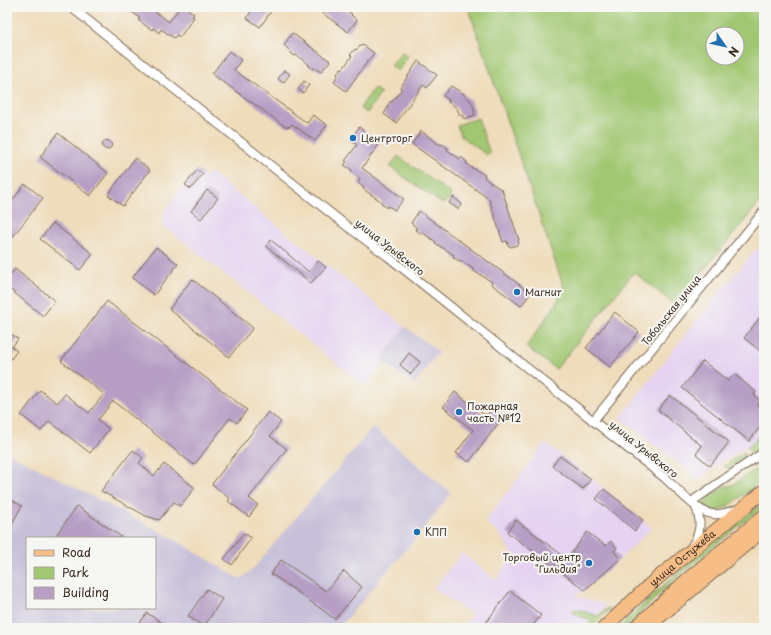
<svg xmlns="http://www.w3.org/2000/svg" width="771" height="635" viewBox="0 0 771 635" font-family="'Playpen Sans',sans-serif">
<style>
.built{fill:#e5d3f1}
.industrial{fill:#c7c0d9;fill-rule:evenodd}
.green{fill:#a1c772;stroke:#6e7848;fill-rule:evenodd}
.building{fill:#b69ec5}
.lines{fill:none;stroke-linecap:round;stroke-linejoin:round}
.street-casing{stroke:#7a6855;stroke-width:10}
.primary-casing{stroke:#7a6855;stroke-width:15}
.street{stroke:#fff;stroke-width:8}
.primary{stroke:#f6be86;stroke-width:13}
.poi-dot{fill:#1f6fb2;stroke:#f6f6f2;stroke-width:1.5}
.labels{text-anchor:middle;stroke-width:4;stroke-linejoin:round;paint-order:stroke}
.poi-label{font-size:10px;fill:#3b2a1e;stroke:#f6f6f2;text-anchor:start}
.street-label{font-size:10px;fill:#3b2a1e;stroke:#f6f6f2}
</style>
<rect width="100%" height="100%" fill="#f6f6f2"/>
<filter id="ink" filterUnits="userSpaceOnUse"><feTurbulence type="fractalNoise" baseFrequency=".025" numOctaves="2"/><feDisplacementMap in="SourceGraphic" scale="8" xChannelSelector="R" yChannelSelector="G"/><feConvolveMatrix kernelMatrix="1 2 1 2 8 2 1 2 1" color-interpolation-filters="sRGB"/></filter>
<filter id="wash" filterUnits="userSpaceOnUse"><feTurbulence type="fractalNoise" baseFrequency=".012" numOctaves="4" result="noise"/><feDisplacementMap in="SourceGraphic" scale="16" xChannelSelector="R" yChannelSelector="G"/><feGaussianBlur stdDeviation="0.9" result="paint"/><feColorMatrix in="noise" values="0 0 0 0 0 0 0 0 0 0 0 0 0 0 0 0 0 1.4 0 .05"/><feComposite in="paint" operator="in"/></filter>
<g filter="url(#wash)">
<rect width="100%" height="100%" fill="#efdcba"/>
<g class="built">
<path d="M210,172L405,327L380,359L384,362L365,386L163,225V213L185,185L191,189L203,174L206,176Z"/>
<path d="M757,248L764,254V435L698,479L620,418L695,322Z"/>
<path d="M545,443L600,485L652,528L620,559L585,590L574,596L607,605L583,628H462L472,615L434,588L462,553L496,580L513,556L502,537L485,521Z"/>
</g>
<g class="industrial">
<path d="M405,327L439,352L414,384L380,360Z"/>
<path d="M373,427L451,493L424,528L339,628H7V452L171,537L240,579L251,571ZM27,538H155V608H27Z"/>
</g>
<g class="green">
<path d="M468,7H764V197L675,305L634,272L556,369L526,347L556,304L564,288ZM713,34H737V58H713Z"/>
<path d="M402,52L408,56L398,71L391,66Z"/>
<path d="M374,88L381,93L367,113L360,108Z"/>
<path d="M478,118L490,154L487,155L461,136L457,125Z"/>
<path d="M398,156L450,193L451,196L445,203H441L390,167Z"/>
<path d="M764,429V445L754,452H751L747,447L757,440L755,439Z"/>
<path d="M744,452V458L728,469L724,466Z"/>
<path d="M764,464V478C754,486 728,509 717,511C713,512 709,509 705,507L704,501L706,499L725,486H731Z"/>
<path d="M764,502V506C716,544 667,583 626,628H619C664,582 713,541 764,502Z"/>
<path d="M611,608L590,628H585L592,621L575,614L572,611L576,609L598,616L606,609Z"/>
</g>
<g id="blocks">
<g class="building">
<path d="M125,7H149L169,22L180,7H185L194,14L192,16L194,17L180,37L177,35L174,38L161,29L159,33L153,28L152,30L138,20L140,18Z"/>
<path d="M254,7H274L260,27L247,18Z"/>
<path d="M314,7H340L352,14L351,15L357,20L348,32Z"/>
<path d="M292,33L330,61L321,72L314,68L313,69L308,65L309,64L296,55L295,56L289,52L290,51L284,45Z"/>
<path d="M362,44L374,53L346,91L334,82L338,75L337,74L341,68L342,69L345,66L352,56L350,55L355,49L356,50Z"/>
<path d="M229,51L241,60L234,70L307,123L313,115L327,125L315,141L292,124L290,127L287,126L286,127L212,74Z"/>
<path d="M418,61L437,75L427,88L423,85L396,123L384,114L388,107L387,106L391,101L392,102L402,89L400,88Z"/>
<path d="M284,70L290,74L283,83L278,79Z"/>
<path d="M304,81L309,85L303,93L298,89Z"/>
<path d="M451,86L464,94V95L470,100L475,110L474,111L475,115L464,119L462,115L460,116L457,108L448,102L449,100L443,96Z"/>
<path d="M359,127L380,143L362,168L404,199L395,210L388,206L387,208L381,203L382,202L363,189L364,188L358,183L360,179L351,172L352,170L344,165L347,162L345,161L357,145L350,140Z"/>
<path d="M421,131L437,143L441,145L442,144L448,148L447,150L460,159L461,157L467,162L466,163L469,166L485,175L484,177L487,180L502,190L519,240H518L519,244L511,247L508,245L507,241L503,242L489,199L412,144Z"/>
<path d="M58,133L108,173L90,196L40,157Z"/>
<circle cx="107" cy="145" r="4.5"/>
<path d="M135,158L150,170L123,206L108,195Z"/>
<path d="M197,170L203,174L191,189L185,185Z"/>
<path d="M25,184L43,198L7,244V207Z"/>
<path d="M207,190L218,198L201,219L191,211Z"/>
<path d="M453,197L462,204L458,209L449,203Z"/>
<path d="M419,211L531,293L521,306L491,284L492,282L484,277L472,270L473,269L460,260L459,261L453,257L454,255L435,243L436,242L426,235L422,232L421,234L415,229L417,228L411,223Z"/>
<path d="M53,223L93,254L80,270L40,239Z"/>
<path d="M271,240L309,272L318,261L326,267L311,283L266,246Z"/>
<path d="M156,247L178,264L154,295L132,278Z"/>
<path d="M15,269L55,301L43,316L7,287V279Z"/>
<path d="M192,279L253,328L229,357L169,309Z"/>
<path d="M107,301L247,410L237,423L230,418L194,465L113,401L98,420L109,429L90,453L49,421L41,431L21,415L40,390L57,403L65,394L89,413L104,394L61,361Z"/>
<path d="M615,312L639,332L610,367L586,348Z"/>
<path d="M764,312V354L744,338Z"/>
<path d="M7,331L18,339L12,347L17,351L7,364Z"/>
<path d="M409,353L420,362L411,374L400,365Z"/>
<path d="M703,361L728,381L734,374L756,392L754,395L760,400L757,405L764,410V422L749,441L682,388Z"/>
<path d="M455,392L486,416L493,408L504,416L469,462L456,453L473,430L443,407Z"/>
<path d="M670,395L729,442L710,466L696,454L702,446L658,410Z"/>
<path d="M268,412L281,422L270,436L287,449L249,498L258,505L249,517L228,501L230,499L212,484Z"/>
<path d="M133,450L143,458L139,463L154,476L164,464L195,488L180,506L174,502L159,520L146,516L101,491Z"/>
<path d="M560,456L591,479L583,489L552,466Z"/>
<path d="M604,489L643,520L635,531L596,499Z"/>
<path d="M9,498L22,506L7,532V502Z"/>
<path d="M77,506L123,538H54Z"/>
<path d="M516,520L567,559L587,532L606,546L611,541L617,548L614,551L620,559L585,590L564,574L565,572L556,565L554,567L507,532Z"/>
<path d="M244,533L251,538L232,565L224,559Z"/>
<path d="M281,560L326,591L344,571L362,587L335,619L296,591L271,574Z"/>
<path d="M207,589L222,599L204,627L188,616Z"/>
<path d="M510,591L541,615L531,628H488L484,625Z"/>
<path d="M147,613L170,628H145L139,624Z"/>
</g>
</g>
</g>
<g filter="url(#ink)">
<use href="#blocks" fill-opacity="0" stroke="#7a6855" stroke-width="1"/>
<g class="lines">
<defs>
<g id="street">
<path d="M71,7L348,227L386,255L666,479C677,489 698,513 713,514C722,515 730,512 738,509"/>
<path d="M593,421L764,211"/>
<path d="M691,502L764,452"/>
<path d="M692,546C701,532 702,521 695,505"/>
</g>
<g id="primary">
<path id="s1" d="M604,628L654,581L764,491"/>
<path d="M635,628L688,579L764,516"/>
<path d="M646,628L764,529"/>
</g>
</defs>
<use href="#street" class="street-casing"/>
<use href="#primary" class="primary-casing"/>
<use href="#street" class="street"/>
<use href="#primary" class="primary"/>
</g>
</g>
<g class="poi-dot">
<circle cx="353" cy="138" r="4"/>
<circle cx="517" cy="292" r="4"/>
<circle cx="459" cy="412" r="4"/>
<circle cx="417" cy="532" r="4"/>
<circle cx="589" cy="563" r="4"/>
</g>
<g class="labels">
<g class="poi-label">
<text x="361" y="142">Центрторг</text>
<text x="525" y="296">Магнит</text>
<text x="467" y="410">Пожарная<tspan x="467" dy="12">часть №12</tspan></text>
<text x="425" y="536">КПП</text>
<text x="581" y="561" text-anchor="end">Торговый центр<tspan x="581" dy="12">"Гильдия"</tspan></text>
</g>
<g class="street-label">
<text transform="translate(390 247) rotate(38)" y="4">улица Урывского</text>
<text transform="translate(671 310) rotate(-51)" y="4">Тобольская улица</text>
<text transform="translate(644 449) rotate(39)" y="4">улица Урывского</text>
<text dy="4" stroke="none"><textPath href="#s1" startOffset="105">улица Остужева</textPath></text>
</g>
</g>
<rect width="771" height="635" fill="none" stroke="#f6f6f2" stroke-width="24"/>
<rect x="26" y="537" width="130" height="72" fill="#f6f6f2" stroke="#aba49d"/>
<rect x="34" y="550" width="20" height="6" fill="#f6be86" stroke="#aba49d"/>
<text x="62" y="557" font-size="12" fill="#3b2a1e">Road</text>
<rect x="34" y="567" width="20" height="12" fill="#a1c772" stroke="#aba49d"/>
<text x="62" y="577" font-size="12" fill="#3b2a1e">Park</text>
<rect x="34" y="587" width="20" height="12" fill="#b69ec5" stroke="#aba49d"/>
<text x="62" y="597" font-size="12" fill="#3b2a1e">Building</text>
<g transform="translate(725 46) rotate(124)"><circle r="19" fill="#f6f6f2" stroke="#aba49d"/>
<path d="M0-3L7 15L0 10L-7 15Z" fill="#1f6fb2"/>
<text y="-6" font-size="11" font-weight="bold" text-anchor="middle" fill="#3b2a1e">N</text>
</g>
</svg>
